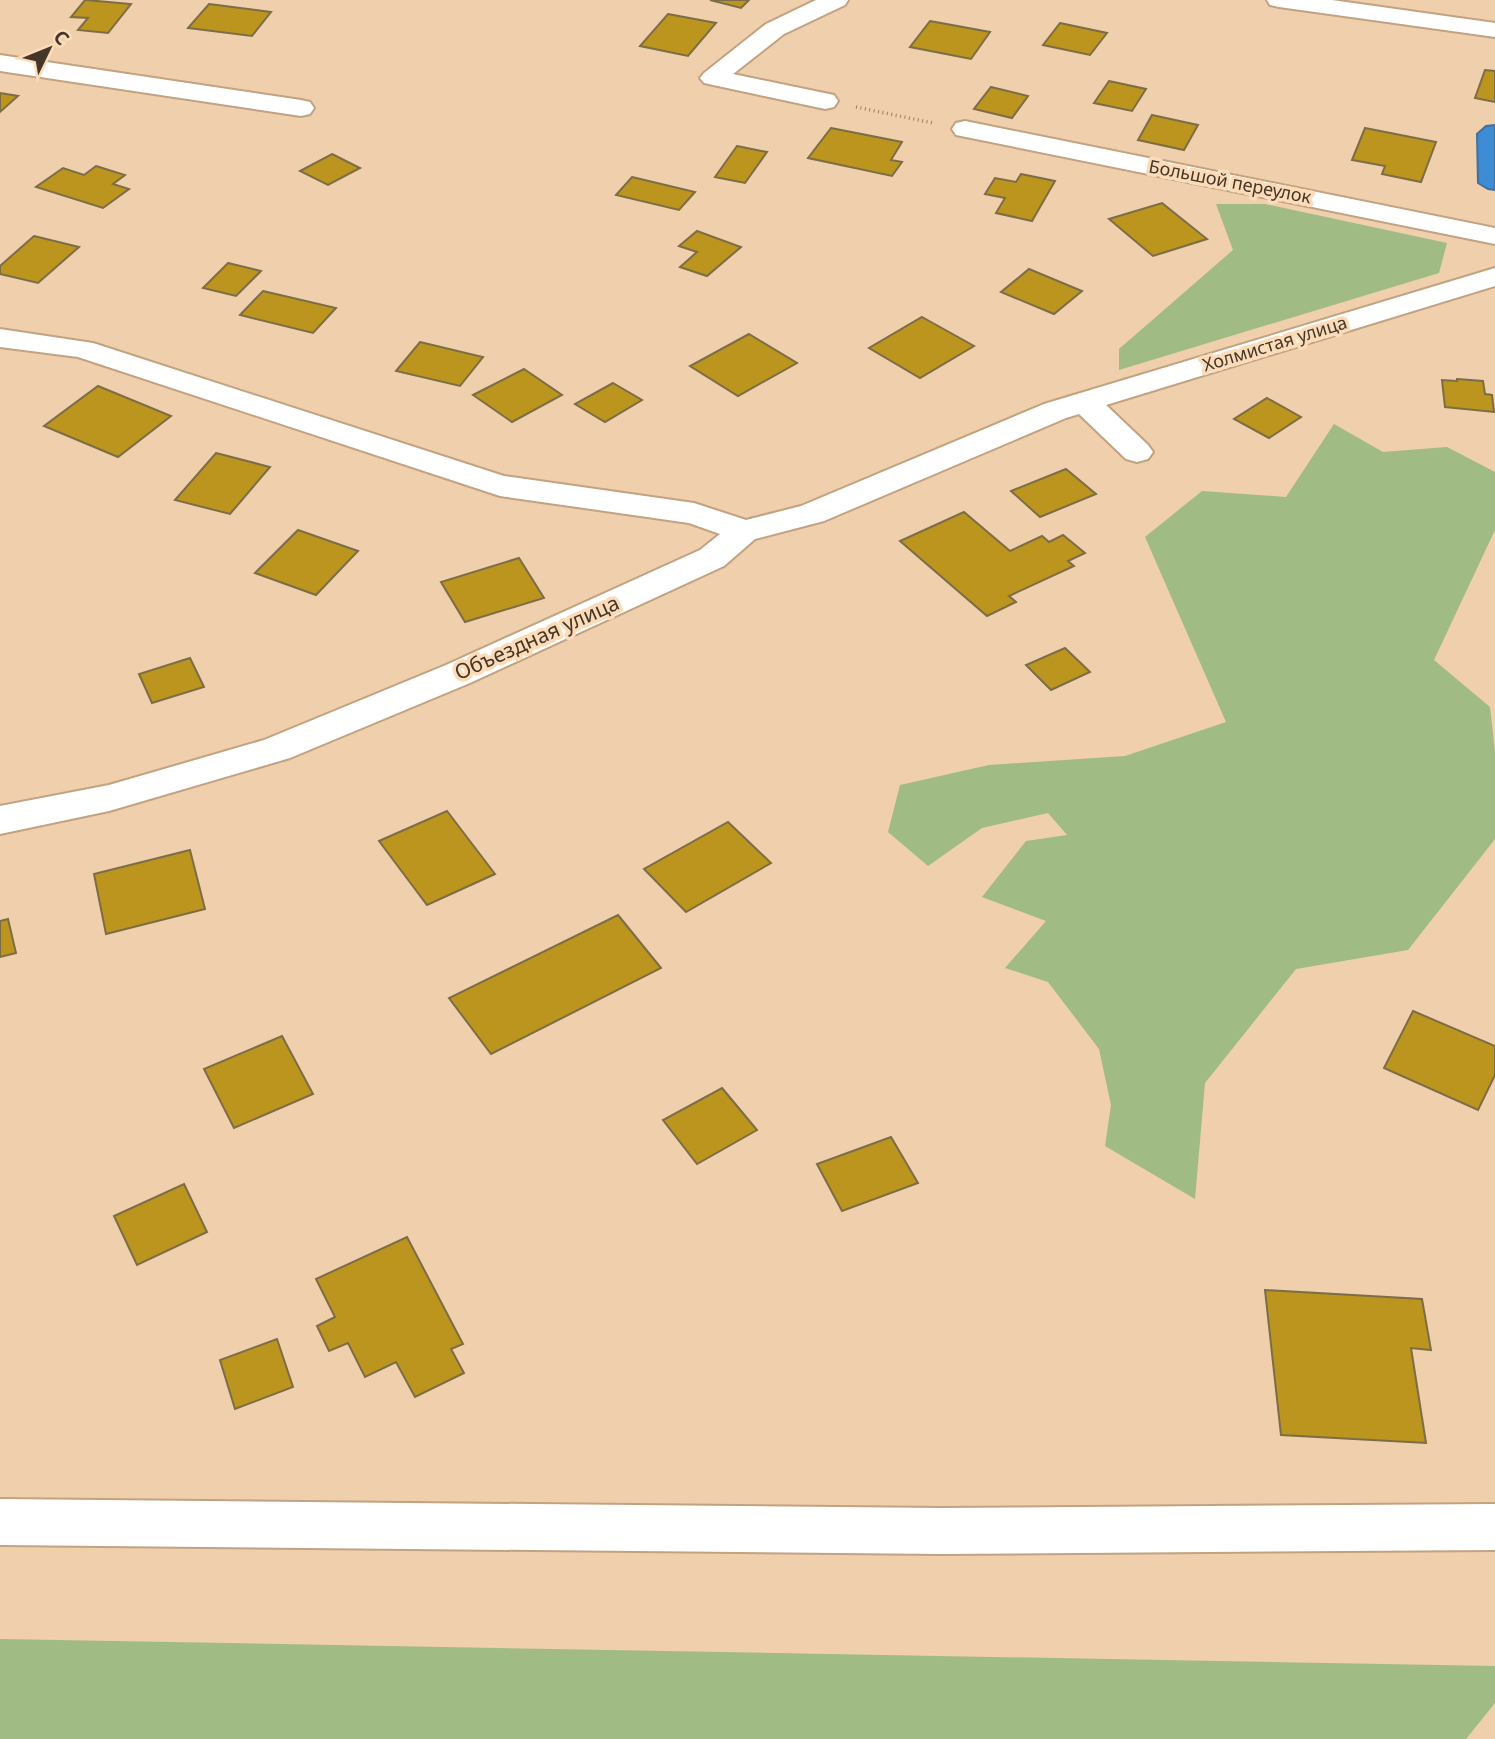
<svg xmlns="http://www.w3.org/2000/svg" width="1495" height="1739" viewBox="0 0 1495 1739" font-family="'Noto Sans',sans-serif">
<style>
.green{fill:#a0bb83}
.water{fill:#3e8cd4;stroke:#4072a1;stroke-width:2}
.building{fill:#bb951d;stroke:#7c6d46;stroke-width:2}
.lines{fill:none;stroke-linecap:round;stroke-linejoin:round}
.minor-casing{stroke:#c1a281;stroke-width:4}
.path{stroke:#988269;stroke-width:3.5;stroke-dasharray:1 3.5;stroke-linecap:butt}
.minor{fill:#fff;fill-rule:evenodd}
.labels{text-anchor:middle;stroke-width:7;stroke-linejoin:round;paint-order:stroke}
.far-street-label{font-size:18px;fill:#443729;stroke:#fcdcb8}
.street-label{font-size:21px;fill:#443729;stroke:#fcdcb8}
</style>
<rect width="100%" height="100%" fill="#efcfac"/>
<g class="green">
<path d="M1216,204H1265L1447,243L1439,273L1119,370V349L1233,250Z"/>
<path d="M1334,424L1383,452L1447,447L1495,472V530L1434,660L1490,707L1495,752V839L1408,950L1296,969L1205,1083L1195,1199L1105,1146L1111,1105L1099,1049L1048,982L1005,968L1046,921L982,897L1026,841L1067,835L1048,813L982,828L928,866L888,832L900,785L989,765L1125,756L1226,722L1145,537L1202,491L1286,497Z"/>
<path d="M0,1639L1495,1666V1703L1466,1739H0Z"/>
</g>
<path class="water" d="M1495,125V190L1488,189L1478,183L1477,134L1486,126Z"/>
<g class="building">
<path d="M85,0H86L131,4L108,33L78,30L88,18L71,17Z"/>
<path d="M710,0H749L741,8Z"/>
<path d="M209,4L271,12L252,36L188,28Z"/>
<path d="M668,14L716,23L688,56L640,46Z"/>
<path d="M930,21L990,32L971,59L910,47Z"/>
<path d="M1060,23L1107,33L1090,55L1043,45Z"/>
<path d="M1485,70L1495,71V102L1475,98Z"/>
<path d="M1109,81L1146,89L1132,111L1094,103Z"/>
<path d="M991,87L1028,96L1012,118L974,109Z"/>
<path d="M0,93L18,96L0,112Z"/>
<path d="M1152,115L1198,125L1184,150L1138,140Z"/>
<path d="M831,128L902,142L891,160L902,162L892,176L808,158Z"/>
<path d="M1365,128L1436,142L1421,182L1382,174L1385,166L1352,160Z"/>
<path d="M737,146L767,152L745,183L715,177Z"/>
<path d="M332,154L360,168L328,185L300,171Z"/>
<path d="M96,166L125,175L113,184L129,189L103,208L36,187L63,168L84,175Z"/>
<path d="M1021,174L1055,181L1032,221L996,213L1005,198L985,194L995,178L1016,182Z"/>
<path d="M632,177L695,192L679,210L616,195Z"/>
<path d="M1162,203L1207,239L1153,256L1109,219Z"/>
<path d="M697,231L741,247L707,276L680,267L697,252L679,246Z"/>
<path d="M34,236L79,247L38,283L0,274V266Z"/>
<path d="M228,263L261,271L236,296L203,288Z"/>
<path d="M1029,269L1082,291L1054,314L1001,292Z"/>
<path d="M263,291L336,308L313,333L240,315Z"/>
<path d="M922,317L974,346L920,378L869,348Z"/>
<path d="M749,334L797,363L738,396L690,366Z"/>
<path d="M420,342L483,357L460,386L396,371Z"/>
<path d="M524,369L562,395L512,422L473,395Z"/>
<path d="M1457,379L1483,381L1485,394L1492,395L1494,412L1445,407L1442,380L1457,381Z"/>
<path d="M613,383L642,400L605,422L575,404Z"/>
<path d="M98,386L171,416L118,457L44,426Z"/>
<path d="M1267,398L1301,417L1269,438L1234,419Z"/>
<path d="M216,453L270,467L230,514L175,500Z"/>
<path d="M1066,469L1096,494L1040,517L1011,491Z"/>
<path d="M964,512L1010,551L1042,536L1049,542L1063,535L1085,553L1068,561L1074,566L1009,596L1016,602L987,616L900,541Z"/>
<path d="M298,530L358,551L316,595L255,573Z"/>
<path d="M519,558L544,598L465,622L441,582Z"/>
<path d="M1065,648L1090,672L1051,690L1026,665Z"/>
<path d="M190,658L204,687L152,703L139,674Z"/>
<path d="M447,811L495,874L427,905L379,841Z"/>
<path d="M728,822L771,863L686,912L644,869Z"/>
<path d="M190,850L205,909L106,934L94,874Z"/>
<path d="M618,915L661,968L491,1054L449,998Z"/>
<path d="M8,919L16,953L0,957V921Z"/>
<path d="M1413,1011L1495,1046V1075L1478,1110L1384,1068Z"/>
<path d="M282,1036L313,1094L234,1128L204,1069Z"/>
<path d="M722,1088L757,1130L697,1164L663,1120Z"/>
<path d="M891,1137L918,1183L842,1211L817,1164Z"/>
<path d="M184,1184L207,1232L137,1265L114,1216Z"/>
<path d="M407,1237L463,1344L451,1349L464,1373L415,1397L396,1362L365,1377L348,1343L329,1351L317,1326L335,1317L316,1279Z"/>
<path d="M1265,1290L1422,1299L1431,1350L1411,1348L1426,1443L1281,1435Z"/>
<path d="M277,1339L293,1387L235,1409L220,1360Z"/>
</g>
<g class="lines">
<defs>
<g id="minor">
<path d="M816,0H848L845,5L784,34L733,74L834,95L838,101L834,107L825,109L704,83L700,78L704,73L766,24Z"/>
<path d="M1267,0H1332L1495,23V37L1279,7L1270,5Z"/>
<path d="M0,55L301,100L310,102L314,108L310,114L301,116L0,71Z"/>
<path d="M965,121L1495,228V244L956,135L952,129L956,123Z"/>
<path d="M1495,268V286L1106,405L1148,445L1153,452L1148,459L1137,462L1126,459L1079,414L1066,418L824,521L755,539L724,566L470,683L290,758L109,811L0,834V806L109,785L264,740L446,665L700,550L720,534L689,523L500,496L78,357L0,347V329L93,343L504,476L694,503L746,520L801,506L1044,404Z"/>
<path d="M0,1499L941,1508L1495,1504V1550L941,1554L0,1545Z"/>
</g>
</defs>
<use href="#minor" class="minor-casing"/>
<path class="path" d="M856,107L933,123"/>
<use href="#minor" class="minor"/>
</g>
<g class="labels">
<g class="far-street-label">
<text transform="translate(1230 182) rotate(11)" y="6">Большой переулок</text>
<text transform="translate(1275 344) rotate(-17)" y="6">Холмистая улица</text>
</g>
<g class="street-label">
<text transform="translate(537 638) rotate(-24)" y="7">Объездная улица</text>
</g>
</g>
<g transform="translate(49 49) rotate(47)" stroke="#fcdcb8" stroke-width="5" paint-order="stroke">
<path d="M0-5L12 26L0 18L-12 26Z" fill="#443729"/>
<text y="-10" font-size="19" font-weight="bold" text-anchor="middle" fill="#443729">С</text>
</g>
</svg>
